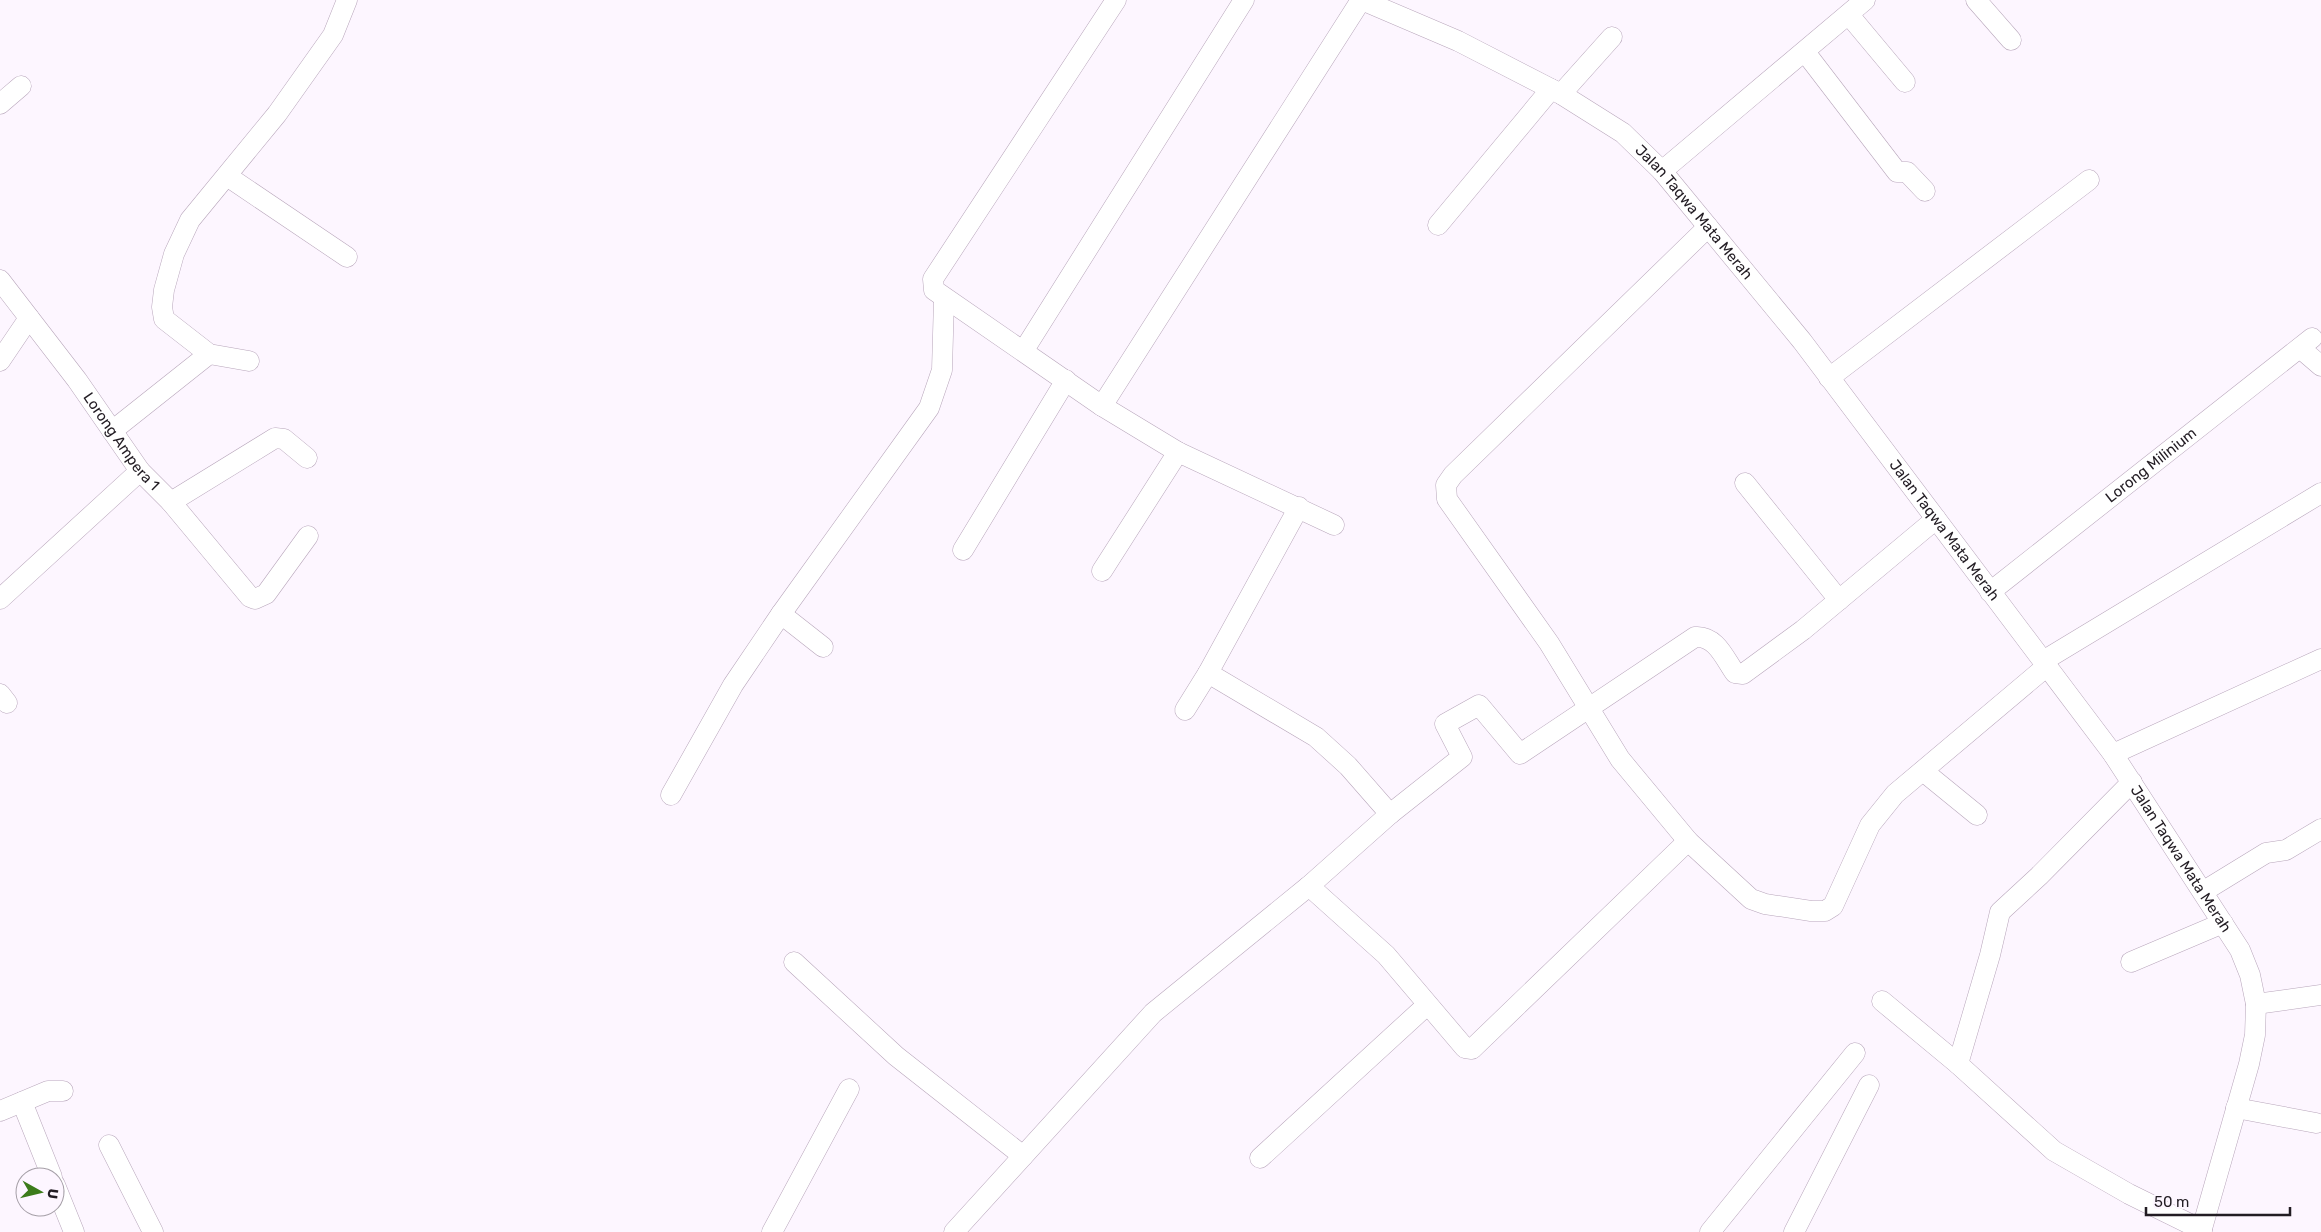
<svg xmlns="http://www.w3.org/2000/svg" width="2321" height="1232" viewBox="0 0 2321 1232" font-family="Rubik,sans-serif">
<style>
.lines{fill:none;stroke-linecap:round;stroke-linejoin:round}
.street-casing{stroke:#b8a6bb;stroke-width:21}
.street{stroke:#fff;stroke-width:20}
.labels{text-anchor:middle;stroke-width:5;stroke-linejoin:round;paint-order:stroke}
.street-label{font-size:15px;fill:#221c23;stroke:#fdf6ff}
</style>
<rect width="100%" height="100%" fill="#fdf6ff"/>
<g class="lines">
<defs>
<g id="street">
<path d="M1116,0L933,279L934,290L1102,406L1178,452L1334,525"/>
<path id="s1" d="M1362,0L1458,41L1561,94L1623,133L1662,171L1802,341L2113,754L2240,950L2250,975L2256,1004L2255,1035L2249,1064L2201,1232"/>
<path d="M1976,0L2011,40"/>
<path d="M1849,15L1905,82"/>
<path d="M1805,52L1897,172H1907L1925,191"/>
<path d="M1561,94L1612,37"/>
<path d="M0,104L21,86"/>
<path d="M1662,171L1865,0"/>
<path d="M227,176L347,257"/>
<path d="M1438,225L1551,89"/>
<path d="M1708,227L1453,475L1446,485L1447,499L1549,643L1620,759L1688,841L1751,899L1765,904L1811,911H1825L1833,906L1870,825L1895,794L2047,666"/>
<path id="s2" d="M0,280L77,380L140,471L171,502L250,597L255,599L266,594L308,536"/>
<path d="M2300,348L2321,366"/>
<path d="M1024,350L1244,0"/>
<path d="M0,361L29,318"/>
<path d="M249,361L209,354L164,319L162,307L164,290L174,254L190,220L277,114L333,35L347,0"/>
<path d="M1829,378L2089,180"/>
<path d="M1102,406L1361,0"/>
<path d="M112,431L209,354"/>
<path d="M1745,483L1839,600"/>
<path d="M171,502L275,438L284,439L307,458"/>
<path d="M1299,507L1208,673L1316,737L1348,766L1390,814"/>
<path d="M963,550L1066,380"/>
<path d="M1102,571L1178,452"/>
<path id="s3" d="M1990,592L2312,338"/>
<path d="M0,599L140,471"/>
<path d="M781,614L823,647"/>
<path d="M2043,661L2321,493"/>
<path d="M0,694L7,703"/>
<path d="M1185,710L1208,673"/>
<path d="M2113,754L2321,659"/>
<path d="M1923,771L1977,815"/>
<path d="M671,795L733,685L781,614L929,408L942,370L944,299"/>
<path d="M1309,886L1386,955L1465,1048L1472,1049L1688,841"/>
<path d="M2204,891L2266,853L2286,850L2321,829"/>
<path d="M794,962L896,1056L1023,1156"/>
<path d="M2131,962L2223,923"/>
<path d="M1882,1001L1958,1064L2054,1151L2129,1194L2202,1230"/>
<path d="M2256,1004L2321,995"/>
<path d="M1958,1064L1990,955L2000,912L2039,876L2132,782"/>
<path d="M22,1102L52,1177"/>
<path d="M2236,1108L2316,1123"/>
<path d="M0,1111L48,1091H63"/>
<path d="M109,1145L153,1232"/>
<path d="M1260,1158L1427,1005"/>
<path d="M55,1185L74,1232"/>
<path d="M772,1232L849,1089"/>
<path d="M954,1232L1153,1013L1309,886L1390,814L1462,757L1445,724L1479,705L1520,754L1695,637C1716,635 1725,659 1735,673L1743,674L1803,630L1936,519"/>
<path d="M1710,1232L1855,1053"/>
<path d="M1794,1232L1869,1085"/>
</g>
</defs>
<use href="#street" class="street-casing"/>
<use href="#street" class="street"/>
</g>
<g class="labels">
<g class="street-label">
<text dy="5" stroke="none"><textPath href="#s1" startOffset="400">Jalan Taqwa Mata Merah</textPath></text>
<text dy="5" stroke="none"><textPath href="#s2" startOffset="202">Lorong Ampera 1</textPath></text>
<text dy="5" stroke="none"><textPath href="#s3" startOffset="205">Lorong Milinium</textPath></text>
<text dy="5" stroke="none"><textPath href="#s1" startOffset="805">Jalan Taqwa Mata Merah</textPath></text>
<text dy="5" stroke="none"><textPath href="#s1" startOffset="1210">Jalan Taqwa Mata Merah</textPath></text>
</g>
</g>
<g transform="translate(40 1192) rotate(98)"><circle r="24" fill="#fdf6ff" stroke="#a59fa7"/>
<path d="M0-4L9 19L0 12L-9 19Z" fill="#3c7c1a"/>
<text y="-8" font-size="14" font-weight="bold" text-anchor="middle" fill="#221c23">U</text>
</g>
<path d="M2146 1207v8h144v-8" fill="none" stroke="#221c23" stroke-width="2.5"/>
<text x="2154" y="1207" font-size="15" fill="#221c23" stroke="#fdf6ff" stroke-width="4" paint-order="stroke">50 m</text>
</svg>
